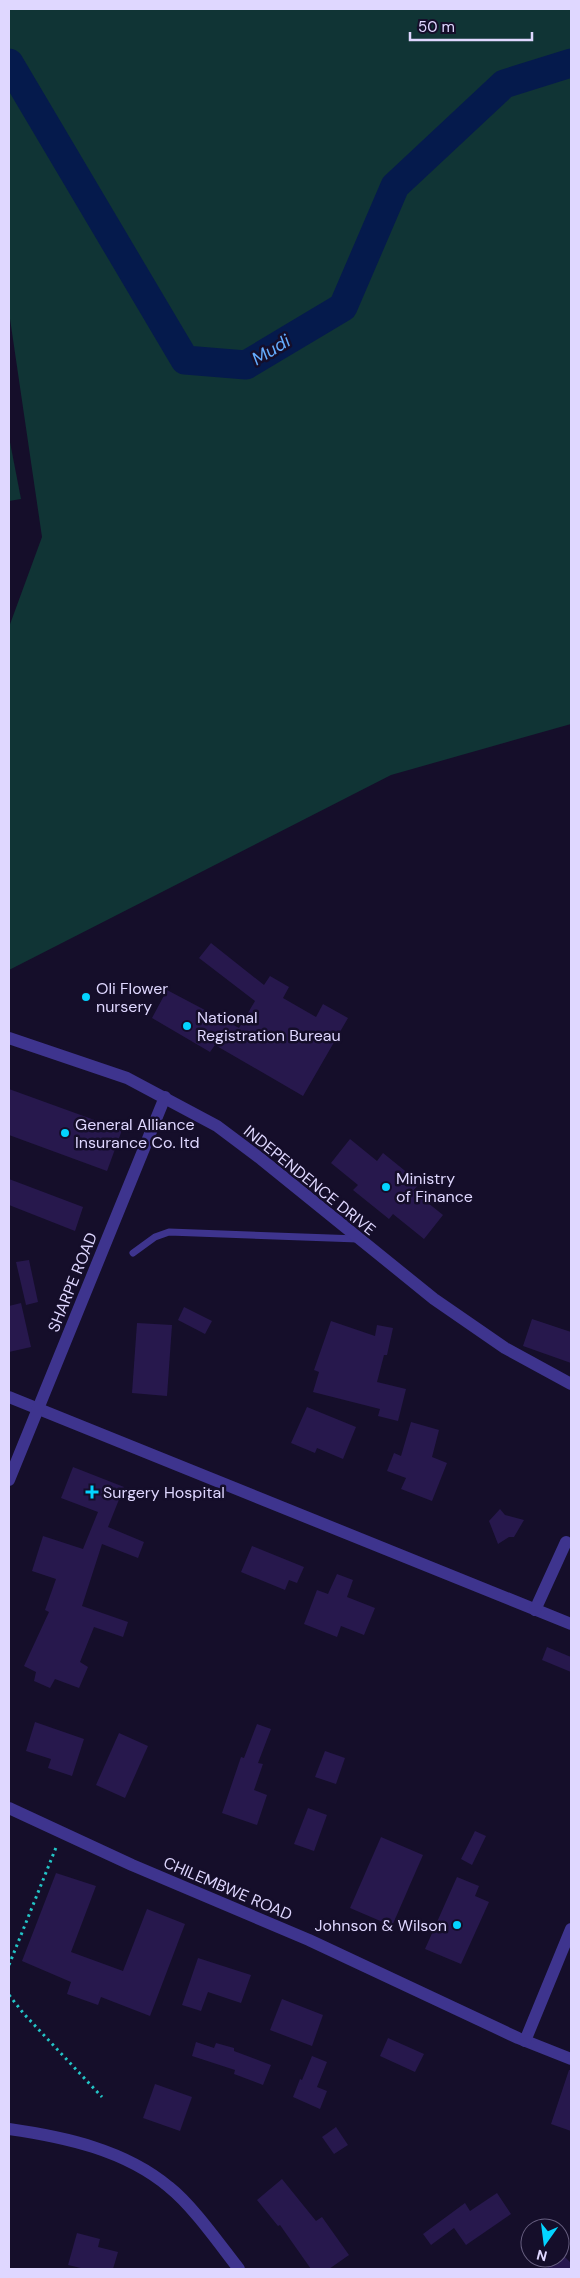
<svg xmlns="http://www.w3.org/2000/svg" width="580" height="2278" viewBox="0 0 580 2278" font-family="'DM Sans',sans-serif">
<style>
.green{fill:#103435}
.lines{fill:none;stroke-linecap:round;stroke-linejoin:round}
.river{stroke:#051a4c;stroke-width:29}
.building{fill:#27184d}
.path{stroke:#23c5c7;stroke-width:3;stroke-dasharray:2.5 4;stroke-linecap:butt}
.service{stroke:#3e348e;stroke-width:7}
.minor{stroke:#3e348e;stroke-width:12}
.tertiary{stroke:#3e348e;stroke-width:12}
.poi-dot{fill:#03d4ff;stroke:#150e2a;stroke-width:2}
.labels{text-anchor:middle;stroke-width:5;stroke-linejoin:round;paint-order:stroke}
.poi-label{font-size:16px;fill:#dfd7ff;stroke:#150e2a;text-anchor:start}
.street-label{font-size:16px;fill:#dfd7ff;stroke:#150e2a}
.water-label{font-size:18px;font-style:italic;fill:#65adff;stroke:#150e2a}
</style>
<rect width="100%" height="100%" fill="#150e2a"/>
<g class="green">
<path d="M9,9H571V724L391,775L9,970V627L42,537L9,312Z"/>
<path d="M9,437L21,499L9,501Z"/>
</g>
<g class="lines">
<path class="river" d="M9,63L185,360L246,365L343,307L395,186L504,84L571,63"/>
</g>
<g class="building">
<path d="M211,943L264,985L270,976L289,987L283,998L316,1017L323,1004L348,1018L303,1096L215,1045L210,1052L152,1018L167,990L239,1028L255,1001L199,958Z"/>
<path d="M9,1089L122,1130L107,1171L9,1135Z"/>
<path d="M350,1139L377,1161L383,1153L420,1183L413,1191L443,1215L424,1239L393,1214L389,1219L353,1190L358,1185L331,1163Z"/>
<path d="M9,1179L83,1207L75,1231L9,1205Z"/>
<path d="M29,1260L38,1302L26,1305L16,1262Z"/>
<path d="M21,1303L31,1347L9,1352V1306Z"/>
<path d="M184,1307L212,1321L205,1334L178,1320Z"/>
<path d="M532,1319L571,1332V1363L523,1346Z"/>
<path d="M331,1321L375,1336L377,1325L393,1328L387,1355H384L377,1382L406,1389L398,1421L378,1416L380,1409L313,1392L319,1372L314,1370Z"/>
<path d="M137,1323L172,1325L167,1396L132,1393Z"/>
<path d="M307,1407L356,1427L343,1459L317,1448L315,1453L291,1443Z"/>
<path d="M411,1422L439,1430L432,1457L447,1463L432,1501L401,1489L406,1478L387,1471L394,1453L401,1456Z"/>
<path d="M73,1467L124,1487L108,1527L144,1542L138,1558L102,1544L82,1606L128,1622L123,1637L94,1627L80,1662L88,1667L79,1688L55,1679L50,1688L34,1681L36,1672L24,1666L49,1612L45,1610L56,1579L32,1571L43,1536L83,1549L98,1512L61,1498Z"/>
<path d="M500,1509L505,1515L524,1520L514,1537H509L498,1544L489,1521Z"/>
<path d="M252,1546L304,1567L297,1583L289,1580L285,1590L241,1572Z"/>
<path d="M337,1574L353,1580L347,1597L375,1608L364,1635L341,1626L337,1637L304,1624L317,1590L328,1594Z"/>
<path d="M547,1647L571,1657V1672L542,1660Z"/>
<path d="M35,1722L84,1739L72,1776L48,1768L51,1759L26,1751Z"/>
<path d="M257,1724L271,1729L258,1763L263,1764L254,1790L267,1795L257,1825L222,1813L241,1757L244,1758Z"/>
<path d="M119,1733L148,1746L125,1798L96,1785Z"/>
<path d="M325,1751L345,1758L336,1784L315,1777Z"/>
<path d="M308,1808L327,1815L314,1851L294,1844Z"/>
<path d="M475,1831L486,1836L472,1865L461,1859Z"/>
<path d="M381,1837L423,1855L392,1926L350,1908Z"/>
<path d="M56,1873L96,1886L71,1952L123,1971L147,1909L185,1924L150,2016L101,1997L98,2005L67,1994L71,1982L22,1961Z"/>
<path d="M457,1877L479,1886L475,1896L489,1902L461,1964L425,1949Z"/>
<path d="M198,1958L251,1975L241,2003L208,1992L201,2011L182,2005Z"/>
<path d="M282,1999L323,2015L312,2046L270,2030Z"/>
<path d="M388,2038L424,2054L415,2072L380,2056Z"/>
<path d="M196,2042L214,2048L216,2043L234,2048V2051L271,2065L263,2085L234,2074L235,2070L192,2056Z"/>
<path d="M312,2056L327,2062L317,2087L327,2091L320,2109L293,2097L300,2079L302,2080Z"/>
<path d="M569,2070H571V2131L551,2124Z"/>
<path d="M155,2084L192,2097L180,2131L143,2118Z"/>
<path d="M336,2127L348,2145L334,2154L322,2137Z"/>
<path d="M282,2179L316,2221L322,2217L349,2255L329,2269H311L280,2225L278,2226L257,2200Z"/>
<path d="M497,2193L511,2214L466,2245L454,2228L431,2245L423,2234L465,2203L470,2211Z"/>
<path d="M77,2233L100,2239L98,2247L118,2252L113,2269H85L68,2265Z"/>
<path d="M561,2253L571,2263V2269H546L557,2258H560Z"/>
</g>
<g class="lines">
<g class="path">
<path d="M9,1965L57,1845"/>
<path d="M9,1995L24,2014L102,2097"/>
</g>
<path class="service" d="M133,1253L155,1237L169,1232L358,1239"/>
<g class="minor">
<path d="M9,1038L127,1078L217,1126L261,1159L434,1299L505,1348L571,1384"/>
<path d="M9,1397L571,1624"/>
<path d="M9,1480L165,1097"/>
<path d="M535,1610L566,1542"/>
<path d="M9,1808L132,1865L309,1940L518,2038L571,2059"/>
<path d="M525,2041L571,1929"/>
</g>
<path class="tertiary" d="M9,2129C65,2137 125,2150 169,2187C193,2206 220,2245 239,2269"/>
</g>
<g class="poi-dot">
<circle cx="86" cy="997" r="5"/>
<circle cx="187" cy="1026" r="5"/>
<circle cx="65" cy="1133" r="5"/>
<circle cx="386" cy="1187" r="5"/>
<path d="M89.5 1484.5h5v5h5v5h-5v5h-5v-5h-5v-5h5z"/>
<circle cx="457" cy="1925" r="5"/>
</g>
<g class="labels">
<g class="poi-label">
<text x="96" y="994">Oli Flower<tspan x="96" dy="18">nursery</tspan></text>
<text x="197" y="1023">National<tspan x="197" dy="18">Registration Bureau</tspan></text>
<text x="75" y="1130">General Alliance<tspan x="75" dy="18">Insurance Co. ltd</tspan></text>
<text x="396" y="1184">Ministry<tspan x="396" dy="18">of Finance</tspan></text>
<text x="103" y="1498">Surgery Hospital</text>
<text x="447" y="1931" text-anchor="end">Johnson &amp; Wilson</text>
</g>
<g class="street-label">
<text transform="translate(310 1180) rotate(39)" y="6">INDEPENDENCE DRIVE</text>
<text transform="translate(72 1282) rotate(-68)" y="6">SHARPE ROAD</text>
<text transform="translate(228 1888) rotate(23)" y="6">CHILEMBWE ROAD</text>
</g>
<g class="water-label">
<text transform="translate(271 350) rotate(-31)" y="6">Mudi</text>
</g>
</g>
<rect width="580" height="2278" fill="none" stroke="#dfd7ff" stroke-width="20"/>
<g transform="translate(545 2243) rotate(194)"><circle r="24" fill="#150e2a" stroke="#665e7f"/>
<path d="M0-4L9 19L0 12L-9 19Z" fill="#03d4ff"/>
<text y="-8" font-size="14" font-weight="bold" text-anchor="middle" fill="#dfd7ff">N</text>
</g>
<path d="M410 32v8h122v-8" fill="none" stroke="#dfd7ff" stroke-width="2.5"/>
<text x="418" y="32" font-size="15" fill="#dfd7ff" stroke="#150e2a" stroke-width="4" paint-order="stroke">50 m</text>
</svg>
